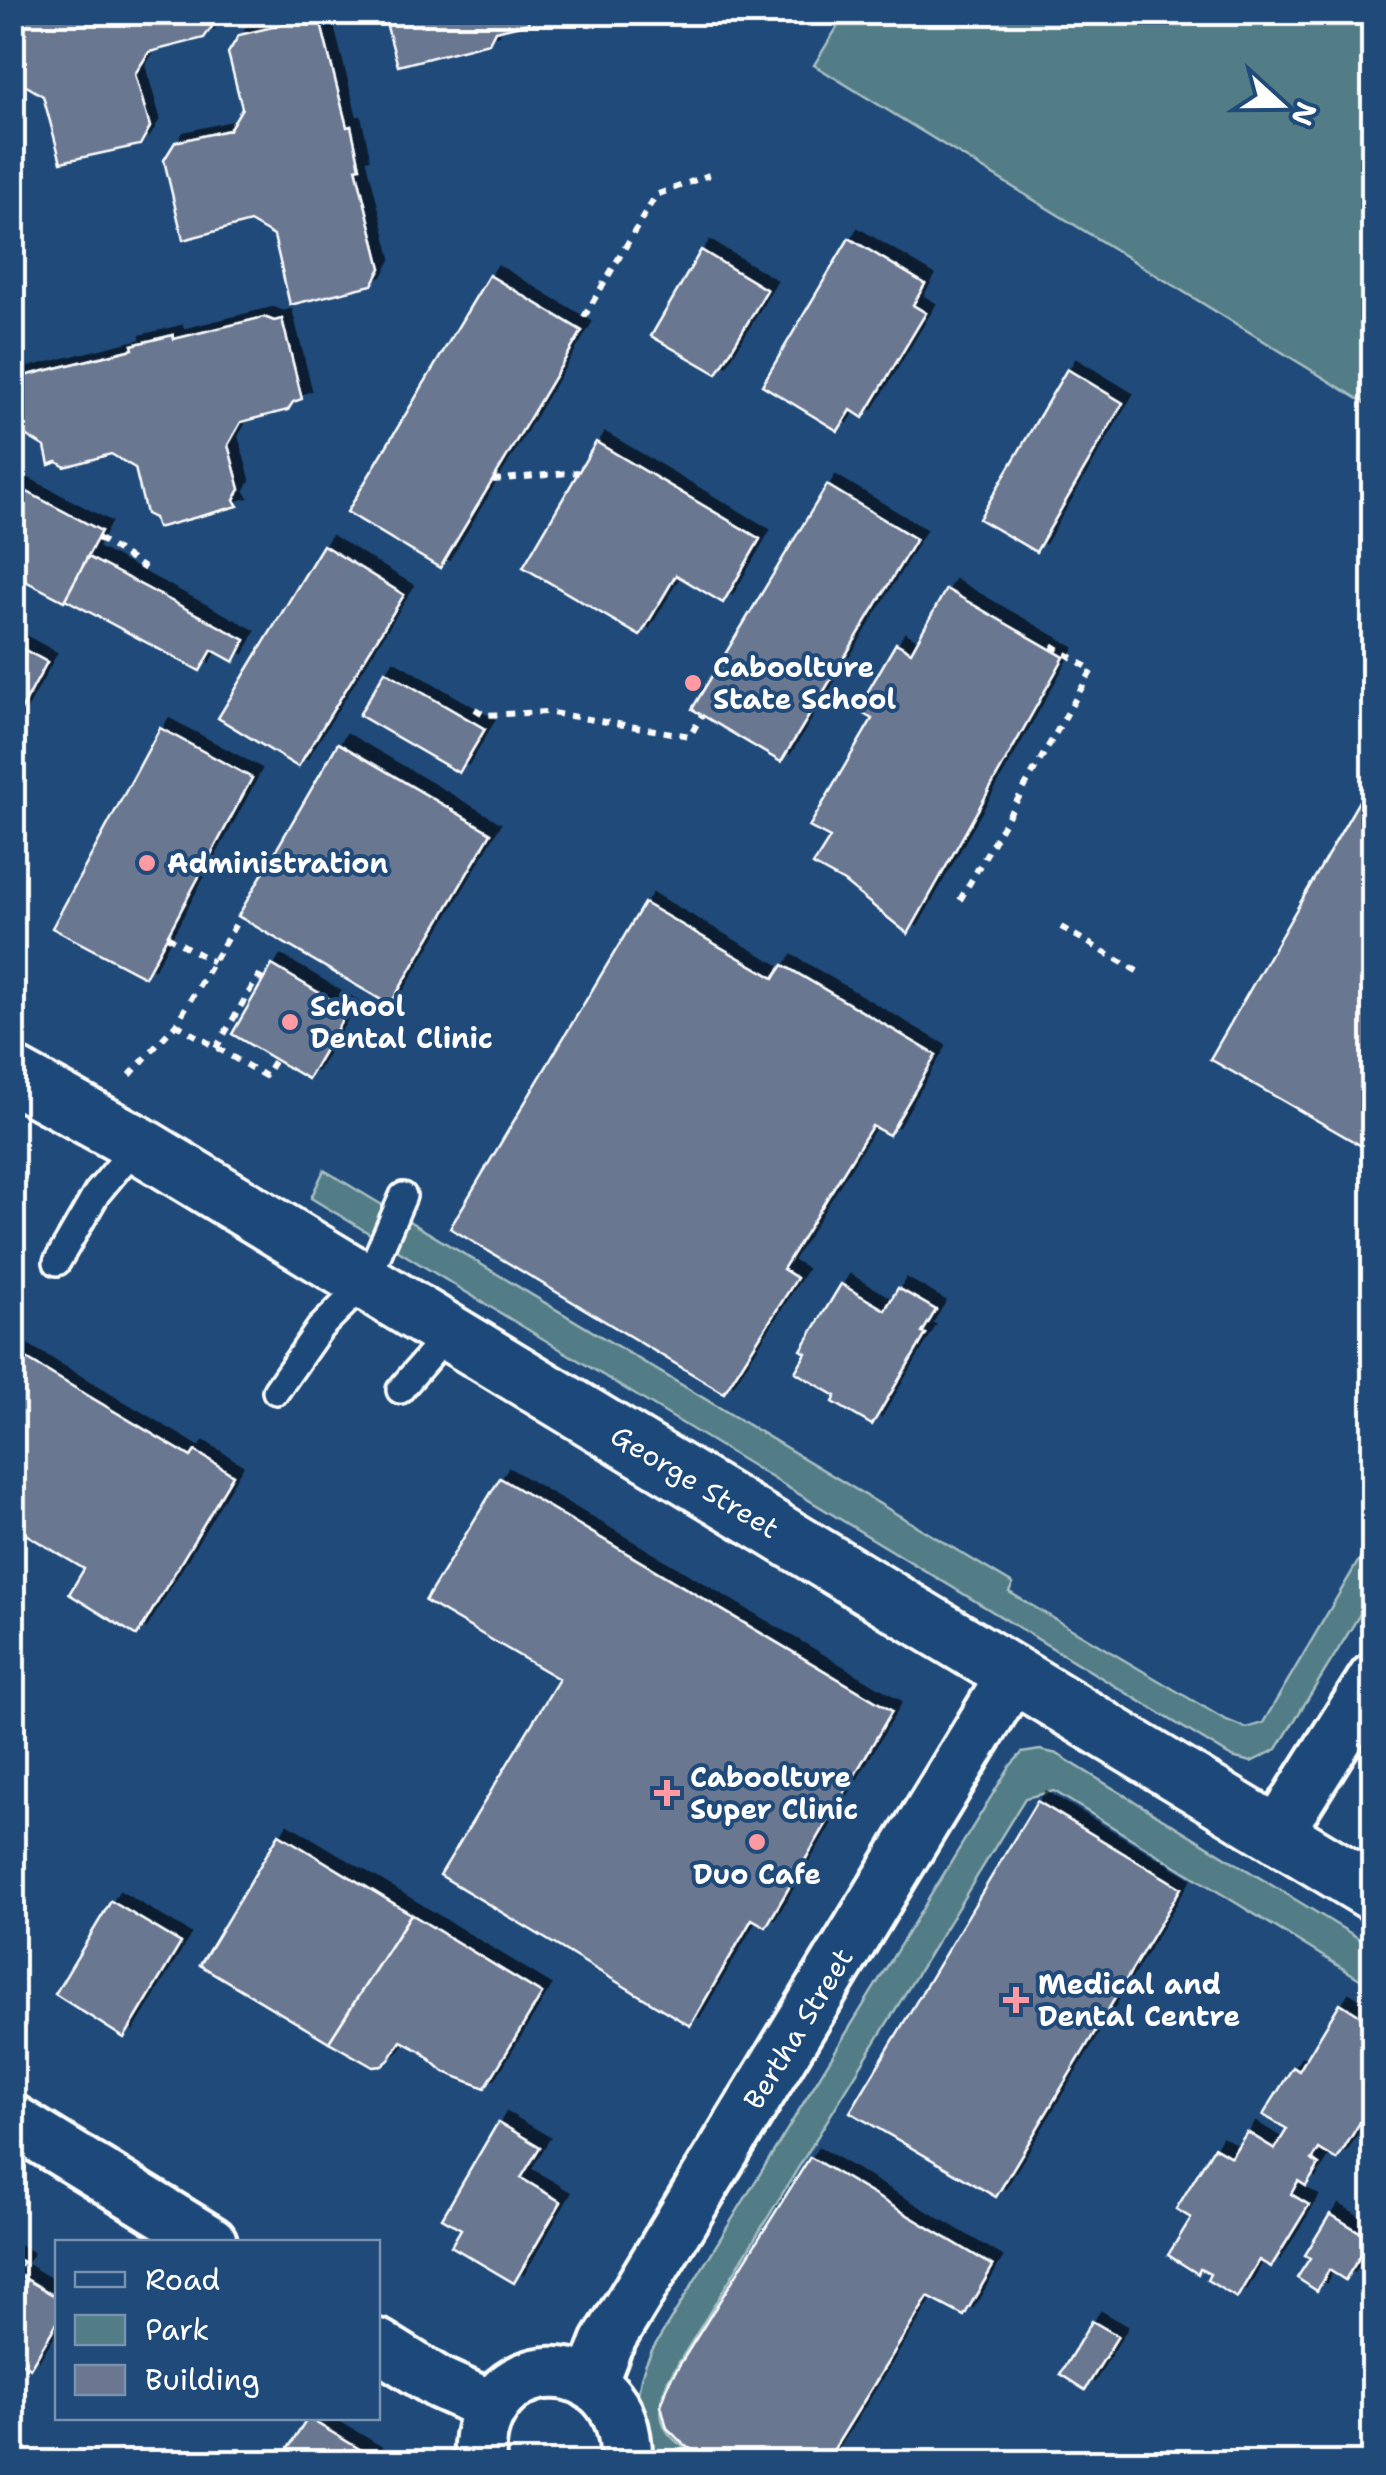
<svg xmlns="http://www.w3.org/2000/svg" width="1386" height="2475" viewBox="0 0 1386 2475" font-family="'Shantell Sans',sans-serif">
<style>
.green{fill:#527d86;stroke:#a8bec2;stroke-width:2.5}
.building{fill:#6b7791;stroke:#fff;stroke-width:2.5;filter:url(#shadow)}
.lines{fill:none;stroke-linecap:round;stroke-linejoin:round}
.service-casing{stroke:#fff;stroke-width:32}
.minor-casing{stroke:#fff;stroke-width:58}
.tertiary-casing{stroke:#fff;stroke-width:62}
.path{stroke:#fff;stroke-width:6;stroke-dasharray:8 8;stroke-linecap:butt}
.service{stroke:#1f4a7a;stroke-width:25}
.minor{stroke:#1f4a7a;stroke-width:50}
.tertiary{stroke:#1f4a7a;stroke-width:55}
.poi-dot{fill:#ff9aa2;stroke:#1f4a7a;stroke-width:4}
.labels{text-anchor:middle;stroke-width:8;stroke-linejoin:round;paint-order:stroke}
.poi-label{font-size:28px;font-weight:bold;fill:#fff;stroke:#1f4a7a;text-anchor:start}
.street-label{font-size:28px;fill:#fff;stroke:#1f4a7a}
</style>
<defs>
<filter id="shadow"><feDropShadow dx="9" dy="-9" stdDeviation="0" flood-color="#0009"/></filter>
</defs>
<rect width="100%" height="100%" fill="#1f4a7a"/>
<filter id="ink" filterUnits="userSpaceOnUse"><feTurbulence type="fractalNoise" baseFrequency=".01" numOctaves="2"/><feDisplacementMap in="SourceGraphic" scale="20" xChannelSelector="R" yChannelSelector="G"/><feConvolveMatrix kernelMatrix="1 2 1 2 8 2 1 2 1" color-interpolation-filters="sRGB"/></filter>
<g filter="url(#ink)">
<g class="green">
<path d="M846,13H1373V408L814,65Z"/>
<path d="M324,1170L1013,1584L1009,1592L1224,1719L1246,1728L1263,1723L1373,1536V1593L1277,1749L1251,1762L1232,1757L311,1198Z"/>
<path d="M1040,1750L1057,1754L1373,1947V1987L1054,1791L1025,1798L667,2382C651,2429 670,2440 708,2462H658C629,2431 634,2384 652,2350L1010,1766L1022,1753Z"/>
</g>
<g class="building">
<path d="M12,12H214L216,21L204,38L149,52L135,74L150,127L140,145L61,162L43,96L20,82L12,84Z"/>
<path d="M383,12H526L529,23L495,31L489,43L398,66Z"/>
<path d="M319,16L347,127L351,126L360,167L356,168L381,268L372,285L290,305L274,236L250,222L183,240L164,160L175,142L229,130L242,108L228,53L239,35Z"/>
<path d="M849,238L925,284L913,305L926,313L863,418L851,410L838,431L762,385Z"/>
<path d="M701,250L767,290L717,374L651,336Z"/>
<path d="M489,275L582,331L440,568L347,512Z"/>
<path d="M264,317L274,321L282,319L302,399L293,402L288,410L241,422L228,445L240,489L234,500L238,506L157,528L154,518L146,514L135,468L111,454L65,467L57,462L49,465L45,447L12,427V379L133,349L132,345L173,335L174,339Z"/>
<path d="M1067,369L1123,403L1036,552L979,519Z"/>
<path d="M596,442L760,539L723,603L676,575L640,636L523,567Z"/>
<path d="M12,484L101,531L64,601L12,574Z"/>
<path d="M827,485L916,539L781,762L692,709Z"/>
<path d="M323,545L404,595L298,767L218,718Z"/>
<path d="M88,557L245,640L234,662L212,650L200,671L65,599Z"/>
<path d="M946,589L1064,657L908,934L844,882L813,865L830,838L809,827L872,719L857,710L896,643L911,652Z"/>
<path d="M12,643L47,662L12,727Z"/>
<path d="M385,671L485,729L459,773L359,715Z"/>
<path d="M160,728L252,778L145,977L52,928Z"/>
<path d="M338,743L491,833L390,1005L238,916Z"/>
<path d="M1374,775V1153L1210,1059Z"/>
<path d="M644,903L774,978L783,965L936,1055L889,1135L872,1126L783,1269L797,1278L724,1393L450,1228Z"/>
<path d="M272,965L348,1010L308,1079L232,1034Z"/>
<path d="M841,1284L885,1310L898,1288L936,1310L922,1333L926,1334L872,1425L833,1402L836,1396L795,1372L806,1353L801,1350Z"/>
<path d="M13,1351L191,1457L195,1451L233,1475L137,1636L69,1594L84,1569L12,1526Z"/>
<path d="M500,1478L892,1711L766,1927L752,1919L690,2026L440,1875L559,1679L425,1601Z"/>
<path d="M1037,1801L1181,1888L996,2197L850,2112Z"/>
<path d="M279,1834L411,1914L329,2042L200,1965Z"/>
<path d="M111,1901L181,1943L124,2038L55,1994Z"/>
<path d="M411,1914L542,1994L485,2088L444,2072L422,2052L401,2041L389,2060L382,2066L373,2067L329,2042Z"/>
<path d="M1340,2003L1365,2019L1362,2023L1374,2030V2089L1362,2108L1367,2111L1337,2160L1319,2149L1312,2160L1319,2165L1306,2186L1298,2181L1291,2194L1309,2205L1271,2267L1259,2260L1237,2298L1207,2280L1210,2274L1200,2269L1198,2274L1168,2255L1191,2218L1176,2209L1214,2147L1231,2157L1247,2132L1275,2149L1287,2129L1263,2115L1293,2067L1299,2071Z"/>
<path d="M498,2122L540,2147L521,2178L561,2202L514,2283L451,2246L461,2229L442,2218Z"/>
<path d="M810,2157L993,2266L964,2316L928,2297L826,2462H714L684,2445L667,2428L661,2405L670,2380Z"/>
<path d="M1330,2214L1371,2239L1345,2280L1329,2270L1317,2291L1297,2278L1310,2258L1305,2255Z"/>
<path d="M12,2256L23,2262L16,2273L58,2298V2321L30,2368L12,2357Z"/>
<path d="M1092,2321L1118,2336L1085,2390L1060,2374Z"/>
<path d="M308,2418L381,2462H279Z"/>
</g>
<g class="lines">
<defs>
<g id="service">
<path d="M57,1262L97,1193L138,1144"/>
<path d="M400,1390L449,1333"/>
<path d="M276,1391L320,1328L366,1282L403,1196"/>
</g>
<g id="minor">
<path d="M1277,1833L1374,1679"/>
<path d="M12,2120L211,2242"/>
<path d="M378,2345L439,2383L490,2406"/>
<path id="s1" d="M591,2384L607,2343L1013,1675"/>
<path d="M480,2462C472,2347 630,2339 626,2462"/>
</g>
<g id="tertiary">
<path id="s2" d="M12,1075L138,1144L1374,1893"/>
</g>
</defs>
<use href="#service" class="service-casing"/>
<use href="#minor" class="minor-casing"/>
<use href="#tertiary" class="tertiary-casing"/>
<g class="path">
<path d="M584,317L656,195L709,175"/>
<path d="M493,480L578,472"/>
<path d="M98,538L147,570"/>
<path d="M475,709L485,715L546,712L690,736L702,715"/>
<path d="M960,900L1092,670L1050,644L1048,648"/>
<path d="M1061,927L1144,975"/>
<path d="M167,936L213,962"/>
<path d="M176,1024L265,1076L275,1060"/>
<path d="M216,1048L258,977L263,980"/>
<path d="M130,1075L176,1024L240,917"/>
</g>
<use href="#service" class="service"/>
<use href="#minor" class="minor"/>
<use href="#tertiary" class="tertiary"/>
</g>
</g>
<g class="poi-dot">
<circle cx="693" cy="683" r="10"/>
<circle cx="147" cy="863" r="10"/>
<circle cx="290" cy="1022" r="10"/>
<path d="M662 1778h10v10h10v10h-10v10h-10v-10h-10v-10h10z"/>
<circle cx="757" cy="1842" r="10"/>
<path d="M1011 1985h10v10h10v10h-10v10h-10v-10h-10v-10h10z"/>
</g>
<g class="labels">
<g class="poi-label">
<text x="713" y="677">Caboolture<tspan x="713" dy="32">State School</tspan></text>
<text x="167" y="873">Administration</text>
<text x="310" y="1016">School<tspan x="310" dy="32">Dental Clinic</tspan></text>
<text x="690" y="1787">Caboolture<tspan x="690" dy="32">Super Clinic</tspan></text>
<text x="757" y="1884" text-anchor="middle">Duo Cafe</text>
<text x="1038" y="1994">Medical and<tspan x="1038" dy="32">Dental Centre</tspan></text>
</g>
<g class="street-label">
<text dy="10" stroke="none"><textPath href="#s2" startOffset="795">George Street</textPath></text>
<text dy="10" stroke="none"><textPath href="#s1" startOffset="412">Bertha Street</textPath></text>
</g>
</g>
<rect width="1386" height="2475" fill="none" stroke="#1f4a7a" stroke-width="50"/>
<rect x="25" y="25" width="1336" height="2425" fill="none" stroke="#fff" stroke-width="4" filter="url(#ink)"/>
<rect x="55" y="2240" width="325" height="180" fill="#1f4a7a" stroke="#7992af" stroke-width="2.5"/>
<rect x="75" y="2272" width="50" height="15" fill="#1f4a7a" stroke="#7992af" stroke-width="2.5"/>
<text x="145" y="2290" font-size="30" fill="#ffffff">Road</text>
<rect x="75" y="2315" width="50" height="30" fill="#527d86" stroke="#7992af" stroke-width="2.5"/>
<text x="145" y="2340" font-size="30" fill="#ffffff">Park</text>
<rect x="75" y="2365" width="50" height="30" fill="#6b7791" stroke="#7992af" stroke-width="2.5"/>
<text x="145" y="2390" font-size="30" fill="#ffffff">Building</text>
<g transform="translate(1281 105) rotate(111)" stroke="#1f4a7a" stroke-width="8" paint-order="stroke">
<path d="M0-8L18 38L0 25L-18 38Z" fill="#ffffff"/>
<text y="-15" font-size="28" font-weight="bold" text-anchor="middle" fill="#ffffff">N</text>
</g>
</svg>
